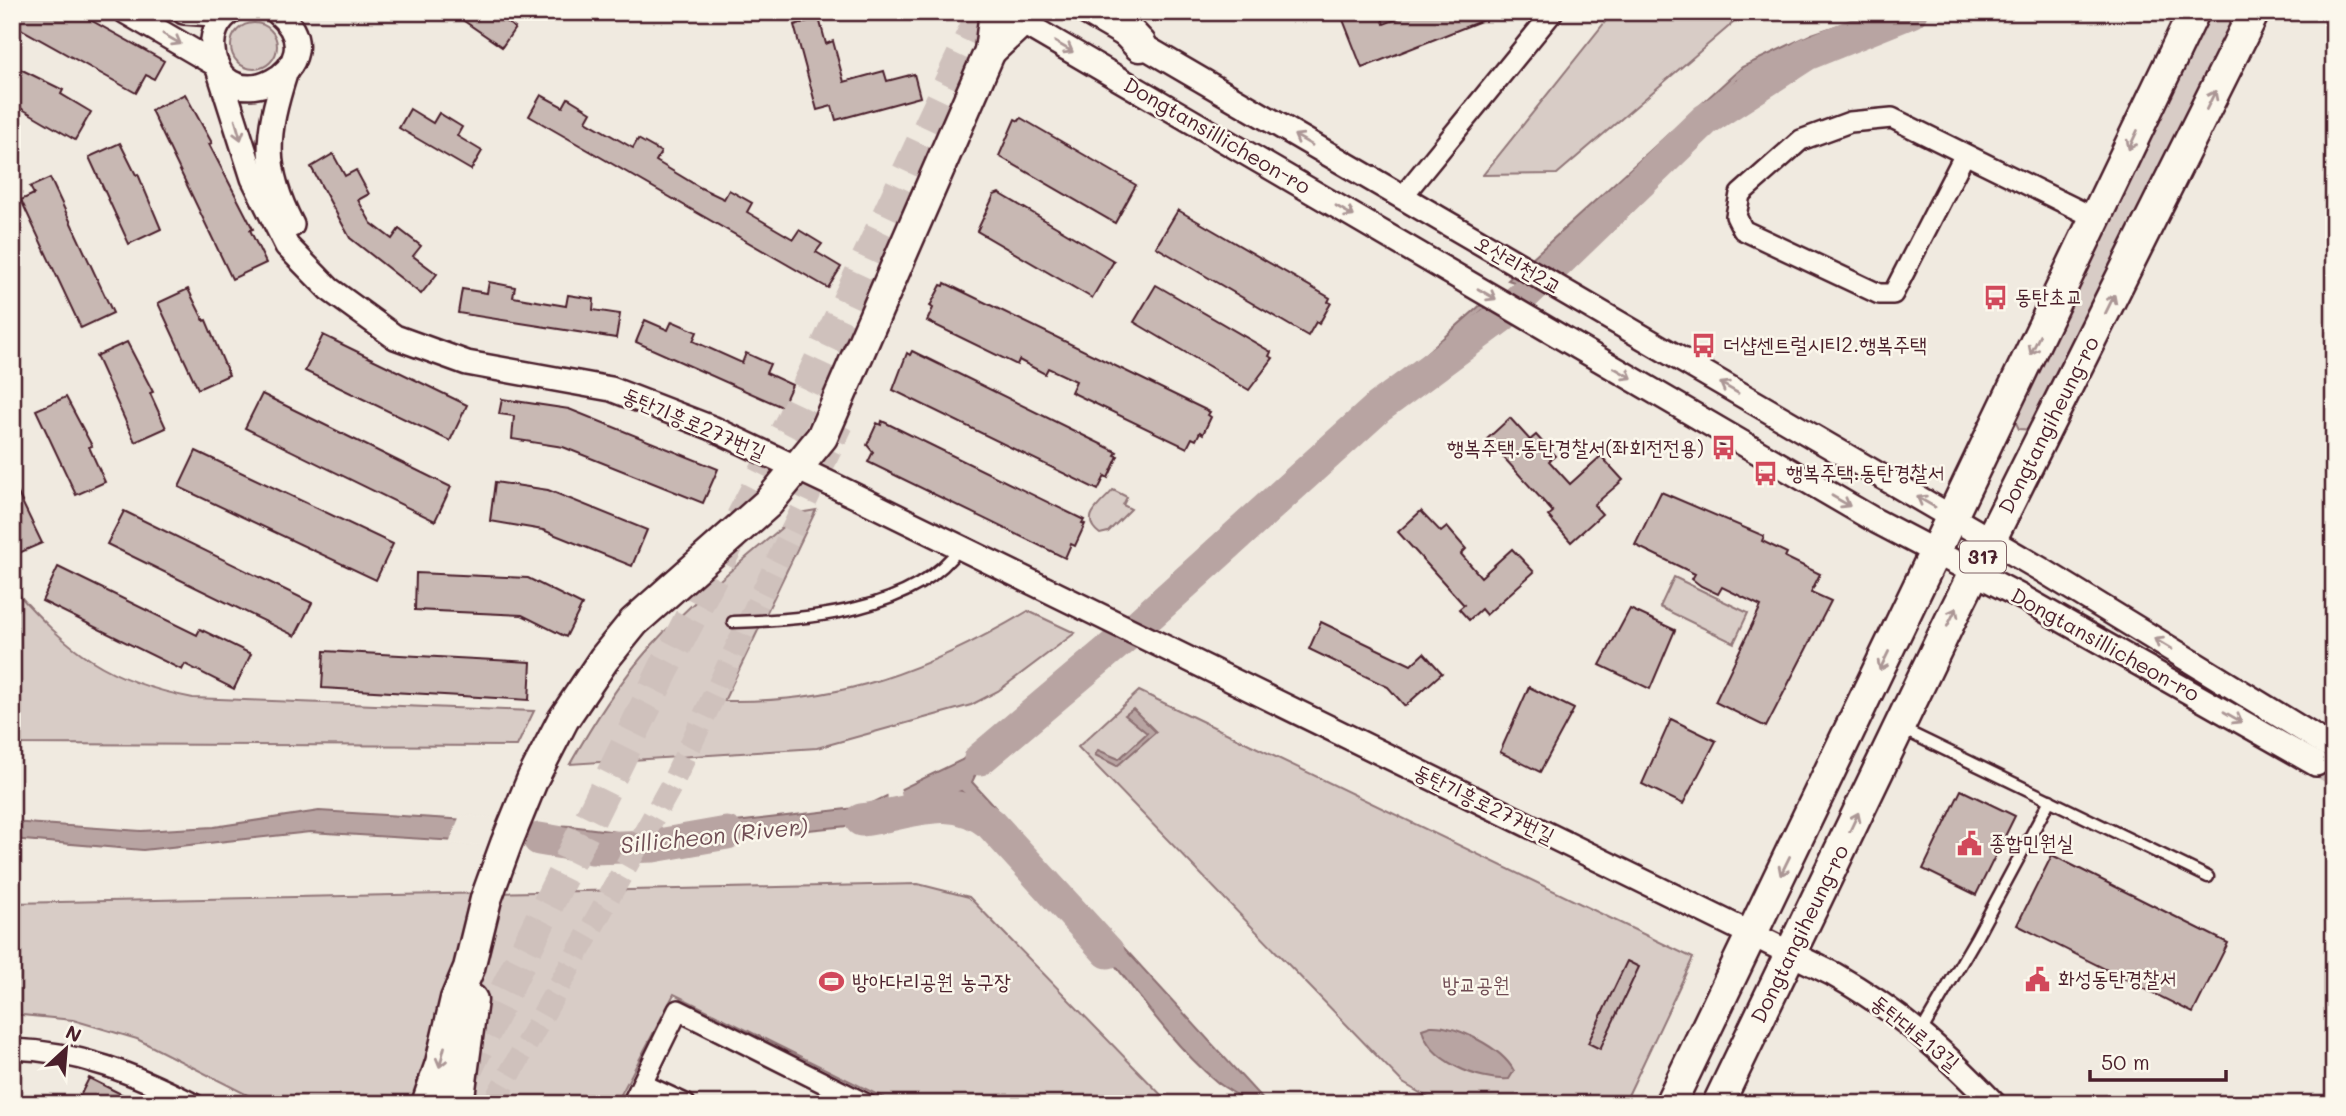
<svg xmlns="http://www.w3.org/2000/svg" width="2346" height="1116" viewBox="0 0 2346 1116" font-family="Mali,'Poor Story',sans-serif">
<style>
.green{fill:#d8ccc6;stroke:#917678;stroke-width:2}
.water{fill:#b8a4a2;stroke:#8c6f72;stroke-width:2}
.pier{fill:#f0eae0}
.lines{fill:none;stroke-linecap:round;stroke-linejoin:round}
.river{stroke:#b8a4a2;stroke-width:33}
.building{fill:#c8b8b3;stroke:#4a1f2b;stroke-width:2}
.tertiary-tunnel{stroke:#cfc1bc;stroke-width:23;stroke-dasharray:23 11;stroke-linecap:butt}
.trunk-tunnel{stroke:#cfc1bc;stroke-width:32;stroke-dasharray:32 16;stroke-linecap:butt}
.service-casing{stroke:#4a1f2b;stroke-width:15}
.minor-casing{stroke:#4a1f2b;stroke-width:24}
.tertiary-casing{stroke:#4a1f2b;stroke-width:28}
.primary-casing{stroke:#4a1f2b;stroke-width:35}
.trunk-casing{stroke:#4a1f2b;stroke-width:37}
.service{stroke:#fbf7ec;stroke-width:10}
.minor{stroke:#fbf7ec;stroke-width:19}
.tertiary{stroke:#fbf7ec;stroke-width:23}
.primary{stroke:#fbf7ec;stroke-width:30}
.trunk{stroke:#fbf7ec;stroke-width:32}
.oneway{stroke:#ab9695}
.labels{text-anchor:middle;stroke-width:5;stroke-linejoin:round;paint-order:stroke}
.shield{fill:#fbf7ec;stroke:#7f6065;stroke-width:2}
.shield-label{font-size:19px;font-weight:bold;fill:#4a1f2b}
.street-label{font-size:21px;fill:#4a1f2b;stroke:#fbf7ec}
.poi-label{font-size:21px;fill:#4a1f2b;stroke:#fbf7ec;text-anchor:start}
.park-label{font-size:21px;fill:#6e4a52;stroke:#fbf7ec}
.water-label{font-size:23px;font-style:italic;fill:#704e55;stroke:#fbf7ec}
</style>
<rect width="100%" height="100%" fill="#f0eae0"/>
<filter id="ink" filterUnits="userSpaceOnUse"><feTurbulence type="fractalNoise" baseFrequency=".0143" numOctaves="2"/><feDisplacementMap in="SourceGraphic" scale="14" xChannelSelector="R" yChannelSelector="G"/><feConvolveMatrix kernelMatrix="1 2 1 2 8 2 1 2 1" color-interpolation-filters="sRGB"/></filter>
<g filter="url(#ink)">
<g class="green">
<path d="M1613,12H1729L1733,23L1557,174L1483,175Z"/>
<path d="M2207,12H2237L2034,430L2019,429L2015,421L2057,333L2080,271Z"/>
<circle cx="254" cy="46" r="23"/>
<path d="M1113,490L1127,497L1123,505L1131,509L1108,532L1100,534C1077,517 1103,503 1113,490Z"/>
<path d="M816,510L724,701C842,703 927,671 1028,611L1075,633L998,691L971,705L817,748L570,764C594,722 619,682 652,645C696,597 749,556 799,513Z"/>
<path d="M1674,577L1748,613L1734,643L1660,607Z"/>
<path d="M12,587C69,652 107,681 193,698L534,711L517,746L12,744Z"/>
<path d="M1139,691L1693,958L1624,1104H1439L1403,1083L1078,747Z"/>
<path d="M918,884L969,897L1170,1104H896L674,994L616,1104H265L137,1039L73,1020L12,1014V903Z"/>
</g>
<g class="water">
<path d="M1877,12H1921L1737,80L1517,283L1508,280L1742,67L1812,34Z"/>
<path d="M1500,288L1503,292L1133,621L1126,617Z"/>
<path d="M1112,632L1116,634L982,761L972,782L1267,1104H1247C1237,1093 1227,1090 1217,1082C1167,1040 1130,982 1089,932C1070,908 1046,889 1038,858L961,791L877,823L738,837L554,847L310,832L143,850L12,839V822L141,831L214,827L319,811L570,826L633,834L864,807L962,760Z"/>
<path d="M1133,709L1156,732L1117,766L1095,755L1098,750L1119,759L1147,733L1125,715Z"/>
<path d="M1431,1026C1457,1025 1502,1048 1514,1071L1509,1079C1478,1081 1429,1061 1422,1029Z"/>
</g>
<g class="pier">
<path d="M1140,600L1154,607L1135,624L1123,616Z"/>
<path d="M900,786L905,816L891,821L887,792Z"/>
<path d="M460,815L564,822L552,850L449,844Z"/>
</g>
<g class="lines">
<g class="river">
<path d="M980,759L1134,629L1379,407L1502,316L1705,120L1807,54L1911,12"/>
<path d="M861,820C909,815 949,790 991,824L1108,952"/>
<path d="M539,839L592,848L653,846L727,833"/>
</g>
</g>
<g class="building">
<path d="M21,12H76L164,61L154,79L146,75L136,93L14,25Z"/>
<path d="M451,12H492L515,28L502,47Z"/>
<path d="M1340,12H1380L1384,24L1414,12L1501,13L1362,68Z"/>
<path d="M819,18L826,44L833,41L844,82L884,71L887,81L914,74L920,97L836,120L832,106L817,110L794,25Z"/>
<path d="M12,65L63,90L61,94L91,112L75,140L12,103Z"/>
<path d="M185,94L212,143L209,144L253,229L250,230L266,263L232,279L151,110Z"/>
<path d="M541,95L563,107L568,98L591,112L586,121L633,148L638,139L661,152L656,161L701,188L724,199L729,190L752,203L747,212L793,239L799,230L822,244L816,252L841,267L828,288L529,116Z"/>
<path d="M410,109L433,123L439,113L462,127L457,136L482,151L471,170L399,128Z"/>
<path d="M1021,118L1136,185L1115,223L999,156L1015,119L1019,121Z"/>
<path d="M120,143L136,175L138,174L161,229L129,244L89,157Z"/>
<path d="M333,154L345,176L356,170L369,194L358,200L371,223L392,239L399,229L421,246L413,256L437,274L421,294L350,238L311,167Z"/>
<path d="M50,178L113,313L81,328L21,200L34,194L30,187Z"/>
<path d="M999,193L1114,261L1092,298L977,231L994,195Z"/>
<path d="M1178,210L1330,298L1328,302L1331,303L1319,324L1316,322L1308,336L1156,247Z"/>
<path d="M489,282L515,287L513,297L566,306L568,295L594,299L593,310L620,314L616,338L458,313L462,289L487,293Z"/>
<path d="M945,283L1210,412L1208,415L1211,417L1203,434L1200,432L1196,440L1192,438L1187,448L1071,392L1076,381L1048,368L1045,374L1019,360L1017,365L927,321L933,308L930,306L941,285L944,286Z"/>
<path d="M1156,285L1271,352L1269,356L1273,358L1249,390L1134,322Z"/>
<path d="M188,289L204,321L206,320L229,375L198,389L158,303Z"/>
<path d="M645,320L668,330L672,321L697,332L693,341L742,363L746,353L770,364L766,373L792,385L782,407L636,342Z"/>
<path d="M323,335L467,405L450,441L305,371Z"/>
<path d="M127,342L153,392L150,393L166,428L135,442L96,356Z"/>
<path d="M912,351L1117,452L1115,455L1118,456L1108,478L1105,476L1098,490L893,390L907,353L910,355Z"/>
<path d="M262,394L451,487L435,521L245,428Z"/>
<path d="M66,397L92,446L89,447L105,482L76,495L36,410Z"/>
<path d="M502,399L569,409L718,469L703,503L563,447L512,439L514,416L499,414Z"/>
<path d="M1510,418L1530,440L1536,435L1555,456L1549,461L1570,484L1601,456L1623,480L1594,505L1602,514L1571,542L1548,516L1553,512L1487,439Z"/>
<path d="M882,421L1084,520L1082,523L1085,524L1075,546L1071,544L1065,558L868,462L873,452L867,445L877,423L881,425Z"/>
<path d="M196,451L393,544L376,580L179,487Z"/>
<path d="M12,481L42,543L12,556Z"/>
<path d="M495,482L548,490L647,530L632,566L543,530L490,521Z"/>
<path d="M1661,492L1764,536L1762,541L1787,553L1785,557L1820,574L1811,592L1831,601L1766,727L1715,702L1761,606L1722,587L1718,594L1701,586L1692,579L1695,574L1635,545Z"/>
<path d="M124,511L312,603L295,636L107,544Z"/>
<path d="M1421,511L1441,532L1447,527L1466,549L1461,554L1481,577L1512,549L1534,572L1486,615L1481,609L1469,620L1459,609L1464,605L1398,532Z"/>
<path d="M58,567L197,635L200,629L251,654L234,689L185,664L182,670L42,601Z"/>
<path d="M416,573L528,578L582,605L566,637L522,615L415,610Z"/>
<path d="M1630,609L1675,630L1650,689L1600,665Z"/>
<path d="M1321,622L1411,665L1424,653L1442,673L1405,706L1388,687L1309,649Z"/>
<path d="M324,651L531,662L529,700L322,688Z"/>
<path d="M1529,687L1574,709L1540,772L1500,752Z"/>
<path d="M1671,719L1716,741L1683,804L1642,784Z"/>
<path d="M1961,790L2015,816L1976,895L1923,869Z"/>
<path d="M2052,855L2228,943L2193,1013L2017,925Z"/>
<path d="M1627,961L1639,967L1600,1049L1588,1043Z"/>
<path d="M89,1078L141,1104H76Z"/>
</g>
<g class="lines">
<g class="tertiary-tunnel">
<path d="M2316,764L2334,774"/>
<path d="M493,1104L672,784L842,425"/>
</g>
<path class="trunk-tunnel" d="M463,1077L663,671L791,422L983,12"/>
<defs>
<g id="service">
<path d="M733,622C805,620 915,612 960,547"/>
<path d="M1902,729L2208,877"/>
<path d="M1921,1032L1976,938L2050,800"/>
</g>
<g id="minor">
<path d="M1965,154L1893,294H1879L1743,230L1736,216L1740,194L1801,140L1850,122L1892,118L2095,218"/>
<path d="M1402,197L1553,12"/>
<path d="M12,1049C79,1051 135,1074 194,1104"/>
<path d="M642,1084L685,1104"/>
<path d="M632,1104L678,1010L866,1104"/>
</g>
<g id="tertiary">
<path d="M126,12L217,65L253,178L287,246L329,289L395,337L467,363L611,389L712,428L837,487L1833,974C1900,1012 1941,1049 1994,1104"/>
<path d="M184,12L226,15"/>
<path d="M230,12C218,20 211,35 213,50C220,127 343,68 277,12"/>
<path d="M1085,12L2042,570L2326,744"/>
<path d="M1008,14L1876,521L2027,600L2316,764"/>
<path d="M285,74C266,134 262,167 292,225"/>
</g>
<g id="primary">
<path d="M990,51L1021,22L1026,12"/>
<path d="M427,1104L441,1063L456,999L469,968L486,899L506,844L533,778L563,720L604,659L634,622L768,503L822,437L990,51L995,12"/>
<path d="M458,1104L472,1000"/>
<path d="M1670,1104L2194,12"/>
<path d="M1718,1104L1951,619L2254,12"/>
</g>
<path id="trunk" d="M1109,12L1140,45"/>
</defs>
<use href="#service" class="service-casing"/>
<use href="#minor" class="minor-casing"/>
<use href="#tertiary" class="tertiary-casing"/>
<use href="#primary" class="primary-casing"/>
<use href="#trunk" class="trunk-casing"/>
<use href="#service" class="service"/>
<use href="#minor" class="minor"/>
<use href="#tertiary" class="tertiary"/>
<use href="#primary" class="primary"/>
<use href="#trunk" class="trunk"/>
</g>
<defs><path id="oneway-shaft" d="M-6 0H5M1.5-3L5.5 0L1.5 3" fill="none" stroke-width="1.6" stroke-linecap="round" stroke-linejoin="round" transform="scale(1.75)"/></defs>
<g class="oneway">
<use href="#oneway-shaft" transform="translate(172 39) rotate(30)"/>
<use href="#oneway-shaft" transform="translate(1064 47) rotate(30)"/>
<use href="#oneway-shaft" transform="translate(2211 100) rotate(-64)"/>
<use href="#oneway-shaft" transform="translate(238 130) rotate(74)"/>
<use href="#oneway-shaft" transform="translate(1303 140) rotate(-150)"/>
<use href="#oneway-shaft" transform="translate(2133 140) rotate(115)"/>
<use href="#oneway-shaft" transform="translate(1345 211) rotate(30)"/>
<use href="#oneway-shaft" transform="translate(1487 294) rotate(30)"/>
<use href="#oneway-shaft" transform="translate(2110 304) rotate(-64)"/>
<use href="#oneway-shaft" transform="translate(2035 345) rotate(116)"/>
<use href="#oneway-shaft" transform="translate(1623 373) rotate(30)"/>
<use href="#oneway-shaft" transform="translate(1729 388) rotate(-150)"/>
<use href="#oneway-shaft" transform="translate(1841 501) rotate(30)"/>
<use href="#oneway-shaft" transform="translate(1926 502) rotate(-150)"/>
<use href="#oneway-shaft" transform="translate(1952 617) rotate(-63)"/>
<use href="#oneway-shaft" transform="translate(2163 644) rotate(-149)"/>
<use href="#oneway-shaft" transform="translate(1884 661) rotate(116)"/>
<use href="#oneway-shaft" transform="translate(2233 717) rotate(30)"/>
<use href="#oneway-shaft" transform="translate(1854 822) rotate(-65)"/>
<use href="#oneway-shaft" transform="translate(1785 866) rotate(116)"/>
<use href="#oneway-shaft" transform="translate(442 1057) rotate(104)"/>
</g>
</g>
<defs>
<symbol id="bus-bare" viewBox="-9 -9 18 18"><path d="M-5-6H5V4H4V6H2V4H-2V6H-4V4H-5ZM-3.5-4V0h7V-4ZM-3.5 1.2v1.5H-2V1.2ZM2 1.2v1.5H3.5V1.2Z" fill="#d1495b" stroke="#fbf7ec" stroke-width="2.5" paint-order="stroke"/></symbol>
<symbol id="civic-bare" viewBox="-9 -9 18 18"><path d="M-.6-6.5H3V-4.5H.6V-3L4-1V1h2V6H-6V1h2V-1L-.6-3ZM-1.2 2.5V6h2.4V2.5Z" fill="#d1495b" stroke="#fbf7ec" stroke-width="2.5" paint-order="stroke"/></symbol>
<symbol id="stadium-bare" viewBox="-9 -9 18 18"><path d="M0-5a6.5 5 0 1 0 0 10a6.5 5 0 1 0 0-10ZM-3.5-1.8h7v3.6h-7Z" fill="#d1495b" stroke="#fbf7ec" stroke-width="2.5" paint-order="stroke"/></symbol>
</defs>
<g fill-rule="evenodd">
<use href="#bus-bare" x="1978" y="280" width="35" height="35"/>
<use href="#bus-bare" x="1686" y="328" width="35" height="35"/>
<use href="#bus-bare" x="1706" y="430" width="35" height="35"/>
<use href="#bus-bare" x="1748" y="456" width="35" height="35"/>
<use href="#civic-bare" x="1952" y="826" width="35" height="35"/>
<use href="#civic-bare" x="2020" y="962" width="35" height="35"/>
<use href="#stadium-bare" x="814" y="964" width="35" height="35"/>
</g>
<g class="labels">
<rect class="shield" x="1960" y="541.5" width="46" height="31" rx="5"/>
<g class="shield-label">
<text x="1983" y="564">317</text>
</g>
<g class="street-label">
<text transform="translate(1217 136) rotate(30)" y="7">Dongtansillicheon-ro</text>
<text transform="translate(1518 265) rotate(30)" y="7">오산리천2교</text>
<text transform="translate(694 424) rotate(23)" y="7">동탄기흥로277번길</text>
<text transform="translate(2049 425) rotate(-63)" y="7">Dongtangiheung-ro</text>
<text transform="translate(2105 645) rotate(29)" y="7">Dongtansillicheon-ro</text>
<text transform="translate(1484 804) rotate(26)" y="7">동탄기흥로277번길</text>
<text transform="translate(1800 934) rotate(-64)" y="7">Dongtangiheung-ro</text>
<text transform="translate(1915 1033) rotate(39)" y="7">동탄대로13길</text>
</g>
<g class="poi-label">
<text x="2015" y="304">동탄초교</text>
<text x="1723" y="352">더샵센트럴시티2.행복주택</text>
<text x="1704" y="455" text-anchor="end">행복주택.동탄경찰서(좌회전전용)</text>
<text x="1786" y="480">행복주택.동탄경찰서</text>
<text x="1989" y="850">종합민원실</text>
<text x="2058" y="986">화성동탄경찰서</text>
<text x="852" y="989">방아다리공원 농구장</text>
</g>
<g class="park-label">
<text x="1476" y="992">방교공원</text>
</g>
<g class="water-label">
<text transform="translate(714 836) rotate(-6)" y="8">Sillicheon (River)</text>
</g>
</g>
<rect width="2346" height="1116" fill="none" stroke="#fbf7ec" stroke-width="42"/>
<rect x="21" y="21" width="2304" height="1074" fill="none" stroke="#4a1f2b" stroke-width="2.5" filter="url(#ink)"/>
<g transform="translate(66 1049) rotate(26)" stroke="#fbf7ec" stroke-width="5" paint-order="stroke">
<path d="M0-5L12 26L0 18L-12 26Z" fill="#4a1f2b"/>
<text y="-10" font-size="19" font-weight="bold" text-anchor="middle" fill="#4a1f2b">N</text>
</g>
<path d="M2090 1070v10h136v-10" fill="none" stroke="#4a1f2b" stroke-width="3.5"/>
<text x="2101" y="1070" font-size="21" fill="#4a1f2b" stroke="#fbf7ec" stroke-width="5" paint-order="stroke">50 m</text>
</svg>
